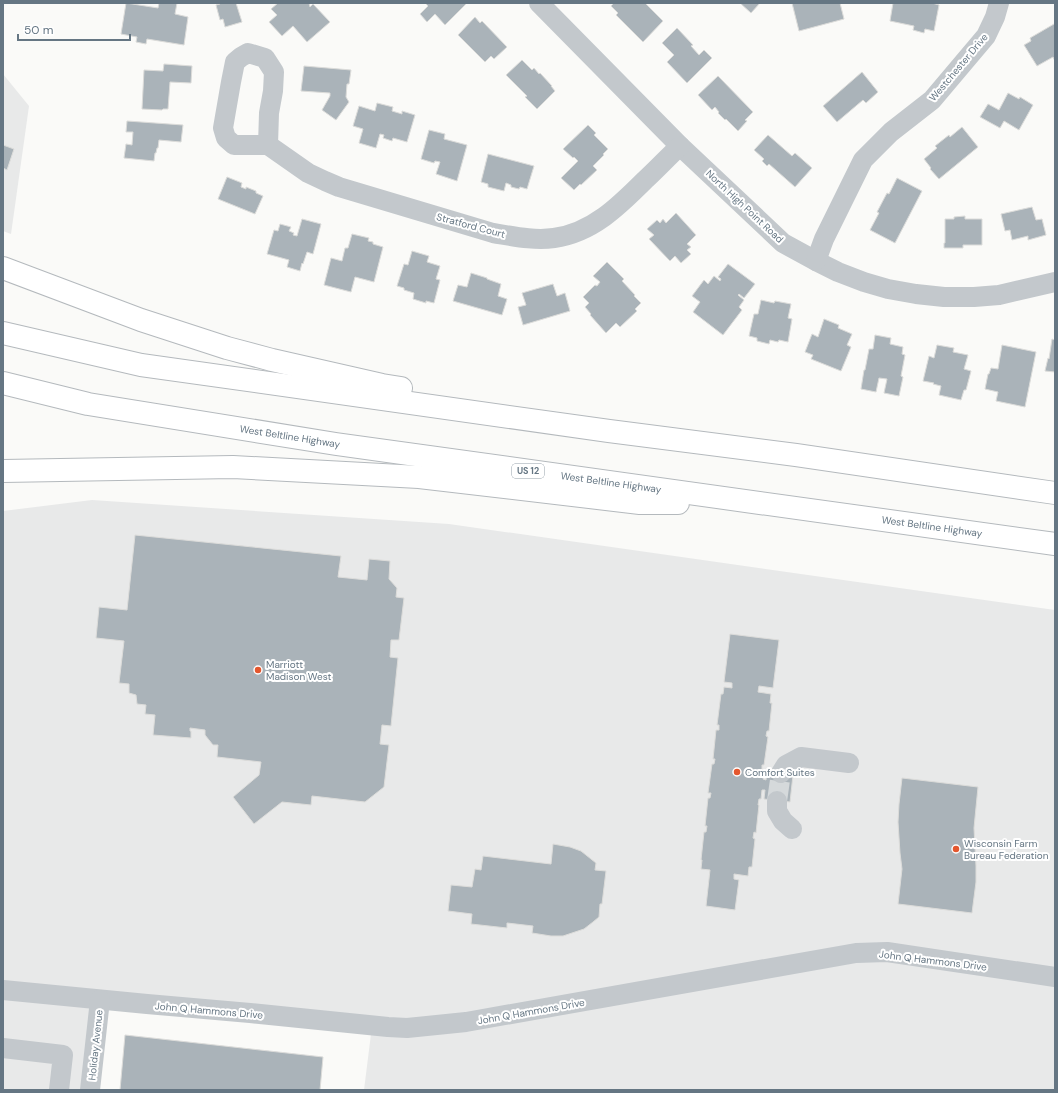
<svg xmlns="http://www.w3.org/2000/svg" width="1058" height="1093" viewBox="0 0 1058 1093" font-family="'DM Sans',sans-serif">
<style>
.built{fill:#e8e9e9}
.building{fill:#aab3b9;stroke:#dcdcda}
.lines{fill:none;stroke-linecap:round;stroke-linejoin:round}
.minor-tunnel{stroke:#d5d9db;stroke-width:20;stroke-dasharray:20 10;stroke-linecap:butt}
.highway-casing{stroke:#b4b9bd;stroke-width:24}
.minor{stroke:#c3c8cc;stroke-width:20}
.highway{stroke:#fff;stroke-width:22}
.poi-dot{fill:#e4572e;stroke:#fff;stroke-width:1.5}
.labels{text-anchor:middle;stroke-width:4;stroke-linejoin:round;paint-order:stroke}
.shield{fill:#fff;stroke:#939fa8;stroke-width:1}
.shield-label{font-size:9px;font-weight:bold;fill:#657683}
.street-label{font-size:10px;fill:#657683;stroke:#fff}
.poi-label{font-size:10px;fill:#657683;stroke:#fff;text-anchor:start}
</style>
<rect width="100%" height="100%" fill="#fafaf8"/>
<g class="built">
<path d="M3,74L29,106L11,234L3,231Z"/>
<path d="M92,500L449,524L1055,610V1090H364L372,1026L100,1000L90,1090H3V511Z"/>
</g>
<g class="building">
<path d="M126,3L158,8L159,3H177L175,14L188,17L184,45L147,39L146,44L136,42L137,37L121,34Z"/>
<path d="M220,3H236L242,22L225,27L223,19L220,20L216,5L220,4Z"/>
<path d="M278,3H309L310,7L313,4L330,22L307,42L293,26L282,36L269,22L277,15L271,9Z"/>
<path d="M425,3H466V4L445,25L435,14L427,22L420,14L428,6Z"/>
<path d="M614,3H645L663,21L643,42L616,15L618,13L611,6Z"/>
<path d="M740,3H760L751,13Z"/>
<path d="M792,3H840L844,19L799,31Z"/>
<path d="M893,3H932L939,5L934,31L925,29L924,33L913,30L914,26L890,21Z"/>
<path d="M475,17L480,23L482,21L507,47L494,59L491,56L485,62L458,35Z"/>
<path d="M1054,24L1055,25V61L1053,57L1037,66L1024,45L1031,41L1030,38Z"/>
<path d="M677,28L693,45L691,46L699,55L704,50L712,58L687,83L667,62L674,55L662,43Z"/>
<path d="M522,60L532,70L534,68L539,74L540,73L552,86H551L555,91L537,109L525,97L527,96L506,75Z"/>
<path d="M164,64L192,66L191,83L170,82L168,109H163L162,110L142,109L144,70L163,71Z"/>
<path d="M304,66L351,70L349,84H347L346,97L349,102L336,120L322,110L330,96V93L301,91Z"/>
<path d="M862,72L878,92L866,103L863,100L837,122L823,106Z"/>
<path d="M718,76L753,112L745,120L747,121L738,131L726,119L725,120L718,113L719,112L715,107L712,110L698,95Z"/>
<path d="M1008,93L1019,99L1020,97L1033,105L1019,130L1004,121L1000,128L980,117L988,104L999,110Z"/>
<path d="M377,103L393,107L392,111L402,114V111L415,115L407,142L393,138L392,141L383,138L384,135L380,134L376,148L359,143L363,129L353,126L359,106L375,111Z"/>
<path d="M127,121L183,125L181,142L159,140L158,148H157L156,153H155L154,161L124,158L126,144L132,145L133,132H126Z"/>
<path d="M588,125L596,133L594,135L608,149L603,154L604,155L593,166L597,170L581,185L580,184L574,190L561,178L578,161L574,157L573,158L563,149Z"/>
<path d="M962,127L978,147L939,179L930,169L931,168L924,159L937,148L935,146L949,135L950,137Z"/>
<path d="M429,130L445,134L444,139L467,145L457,181L436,174L440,162L435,161L434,163L421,159Z"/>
<path d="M768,135L792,156L795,153L812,168L795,187L769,164L767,166L762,161L764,159L754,150Z"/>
<path d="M3,145L14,149L7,170L3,168Z"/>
<path d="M488,154L534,166L527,189L520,187L519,189L511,187V185L506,183L504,191L488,187V184L481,182Z"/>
<path d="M227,177L242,183L241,187L246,189V187L256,191V193L263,196L255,214L218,199Z"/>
<path d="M897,178L922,191L895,243L870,230L879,213L877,212L887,193L889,194Z"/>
<path d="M1032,207L1036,220L1042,219L1046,235L1028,240V236L1012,240L1010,230L1005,231L1001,214Z"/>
<path d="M676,213L696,235L687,244L691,247L687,250L691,254L681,263L675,256L670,261L649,239L654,235L647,229L657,220L660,223L663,219L666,223Z"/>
<path d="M965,216V219H982V245H963V248H944V243H945V219H954V217Z"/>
<path d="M302,219L321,224L313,254L307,252L303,264L302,263L300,271L287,267L289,260L267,254L274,230L278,231L280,224L291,227L289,231L294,233L293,235L297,236Z"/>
<path d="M352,234L369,238L368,241L373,242V244L383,247L374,282L355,277L351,292L324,285L331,258L342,261L345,248H348Z"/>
<path d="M412,251L429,256L427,262L440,266L436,279L440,280L434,303L426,301V303L413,299L414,293L404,290V288L397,286L404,264L408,265Z"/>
<path d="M607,262L624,279L622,281L635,295L634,296L641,303L635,309L637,311L620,327L616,323L606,333L590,315L591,314L585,307L589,303L583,297L595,285L597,286L600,282L593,276Z"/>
<path d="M728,264L755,284L744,298L739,294L738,295L744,300L739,307L742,310L723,335L693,312L700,302L692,296L704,280L708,284L714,276L720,281L721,279L718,277Z"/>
<path d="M471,273L487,278V279L501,284L498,296L507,299L502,315L453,301L458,285L467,287Z"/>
<path d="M553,284L557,296L565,293L570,311L523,325L518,307L526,305L522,293Z"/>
<path d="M761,300L774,303L775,301L791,304L788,318L792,319L788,342L779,340L778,342L770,340L769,344L757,341V338L749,336L754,314H758Z"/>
<path d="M824,319L839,325L838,328L852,334L847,345L851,347L841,371L811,359L813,355L805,352L812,334L818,337Z"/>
<path d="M875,335L891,338L890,344L903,347L902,354L905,355L901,376L903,377L899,396L884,393L887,379L879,378L876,392L861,389L864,370H865L869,349H873Z"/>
<path d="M1052,339L1055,340V372L1045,371L1048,358L1049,359Z"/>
<path d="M937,345L954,348L953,352L968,355L964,369L971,371L966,390H964L961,400L939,395L941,386L933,384L934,383L923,381L929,356L934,358Z"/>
<path d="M1002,345L1036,352L1025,407L996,401L998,392L985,389L988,374H989L991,368L998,369Z"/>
<path d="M135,535L341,556L338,577L367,580L369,559L390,561L389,579L397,588L396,597L404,598L399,640H391L390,657L398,658L391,726L382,725L380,744L389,745L384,787L365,802L312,796L311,805L282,802L254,824L233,797L259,775L261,762L217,757L218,745H213L205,735V730L190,728V731H191V738L153,735L155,715L145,714L146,705L137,704L136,695L129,693V684L119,683L124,641L96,638L99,607L127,610Z"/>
<path d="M730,634L779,640L773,688L759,686L758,692L771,694L770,703H772L769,731H767L766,736L768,737L764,765H762V770L764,771L763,779L766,780L767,771L793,775L790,802L764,799L765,790H762L761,799H759L758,805H759L756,833L754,832L753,838L755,839L752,867H749L748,876L734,874V879L739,880L735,910L706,906L710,870L701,869L702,860H701L704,832H706L707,826H705L708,798H710L711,793H708L712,764H714L715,759H713L716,730H719V725H717L721,694H723L724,687L732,688V683L724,682Z"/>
<path d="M902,778L978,787L974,828L976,866V882L972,913L898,904L902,869L900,853L898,822L899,804Z"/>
<path d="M553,844L570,847L581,851L596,863L595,870L606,871L602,904H600L599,917L593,922L584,929L563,936H551L532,933L533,926L507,923V928L471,924L472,914L448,911L451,885L472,887L475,869L481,870L483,856L551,864Z"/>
<path d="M125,1035L323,1057L320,1090H120Z"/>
</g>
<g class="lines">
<path class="minor-tunnel" d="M777,801L781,773"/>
<defs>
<g id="highway">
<path d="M3,268L141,320L227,348L272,360L382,385L401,388"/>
<path d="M3,333L141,365L609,431L796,455L1055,493"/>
<path d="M3,383L88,404L336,444L1055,544"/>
<path d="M3,471L233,467L419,477L640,503H678"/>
</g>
</defs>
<use href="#highway" class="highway-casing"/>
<g class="minor">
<path d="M539,3L680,146L783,243L816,261L838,272L864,282L888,289L916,294L944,297H974L999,295L1055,282"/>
<path d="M268,145L269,113L273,91L274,72L265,58L248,53L241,57L235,62L231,82L223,128L226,138L234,145H268L308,173L325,181L339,187L493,233C512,236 534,241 554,238C592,233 619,206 645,180C657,169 668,157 680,146"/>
<path d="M816,261L824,239L863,160L891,132L932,100L986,36L995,17L999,3"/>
<path d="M781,773L786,765L801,757L849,763"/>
<path d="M777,801V811L783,821L792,829"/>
<path d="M3,990L147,1004L250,1013L388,1027L407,1028L466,1022L856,953L887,952L1055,977"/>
<path d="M3,1048L63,1055L59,1090"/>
<path d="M90,1090L100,1000"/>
</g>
<use href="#highway" class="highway"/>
</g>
<g class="poi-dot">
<circle cx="258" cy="670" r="4"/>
<circle cx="737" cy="772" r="4"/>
<circle cx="956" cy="849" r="4"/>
</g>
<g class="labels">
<rect class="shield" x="512" y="464" width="32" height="14" rx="3"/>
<g class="shield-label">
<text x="528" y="474">US 12</text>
</g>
<g class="street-label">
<text transform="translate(958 67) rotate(-50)" y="4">Westchester Drive</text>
<text transform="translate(745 206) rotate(43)" y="4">North High Point Road</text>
<text transform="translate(471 225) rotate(15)" y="4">Stratford Court</text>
<text transform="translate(290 436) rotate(9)" y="4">West Beltline Highway</text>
<text transform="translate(611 482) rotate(8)" y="4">West Beltline Highway</text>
<text transform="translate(932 526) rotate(8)" y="4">West Beltline Highway</text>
<text transform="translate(933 960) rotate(7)" y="4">John Q Hammons Drive</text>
<text transform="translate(209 1010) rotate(5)" y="4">John Q Hammons Drive</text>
<text transform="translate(531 1011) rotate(-10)" y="4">John Q Hammons Drive</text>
<text transform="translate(95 1045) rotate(-84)" y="4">Holiday Avenue</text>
</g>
<g class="poi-label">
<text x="266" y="668">Marriott<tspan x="266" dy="12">Madison West</tspan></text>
<text x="745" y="776">Comfort Suites</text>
<text x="964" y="847">Wisconsin Farm<tspan x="964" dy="12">Bureau Federation</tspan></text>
</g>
</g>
<rect width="1058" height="1093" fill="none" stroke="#657683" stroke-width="8"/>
<path d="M18 34v6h112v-6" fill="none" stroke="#657683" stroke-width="2"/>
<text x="24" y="34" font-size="12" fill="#657683" stroke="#ffffff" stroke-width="3" paint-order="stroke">50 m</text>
</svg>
